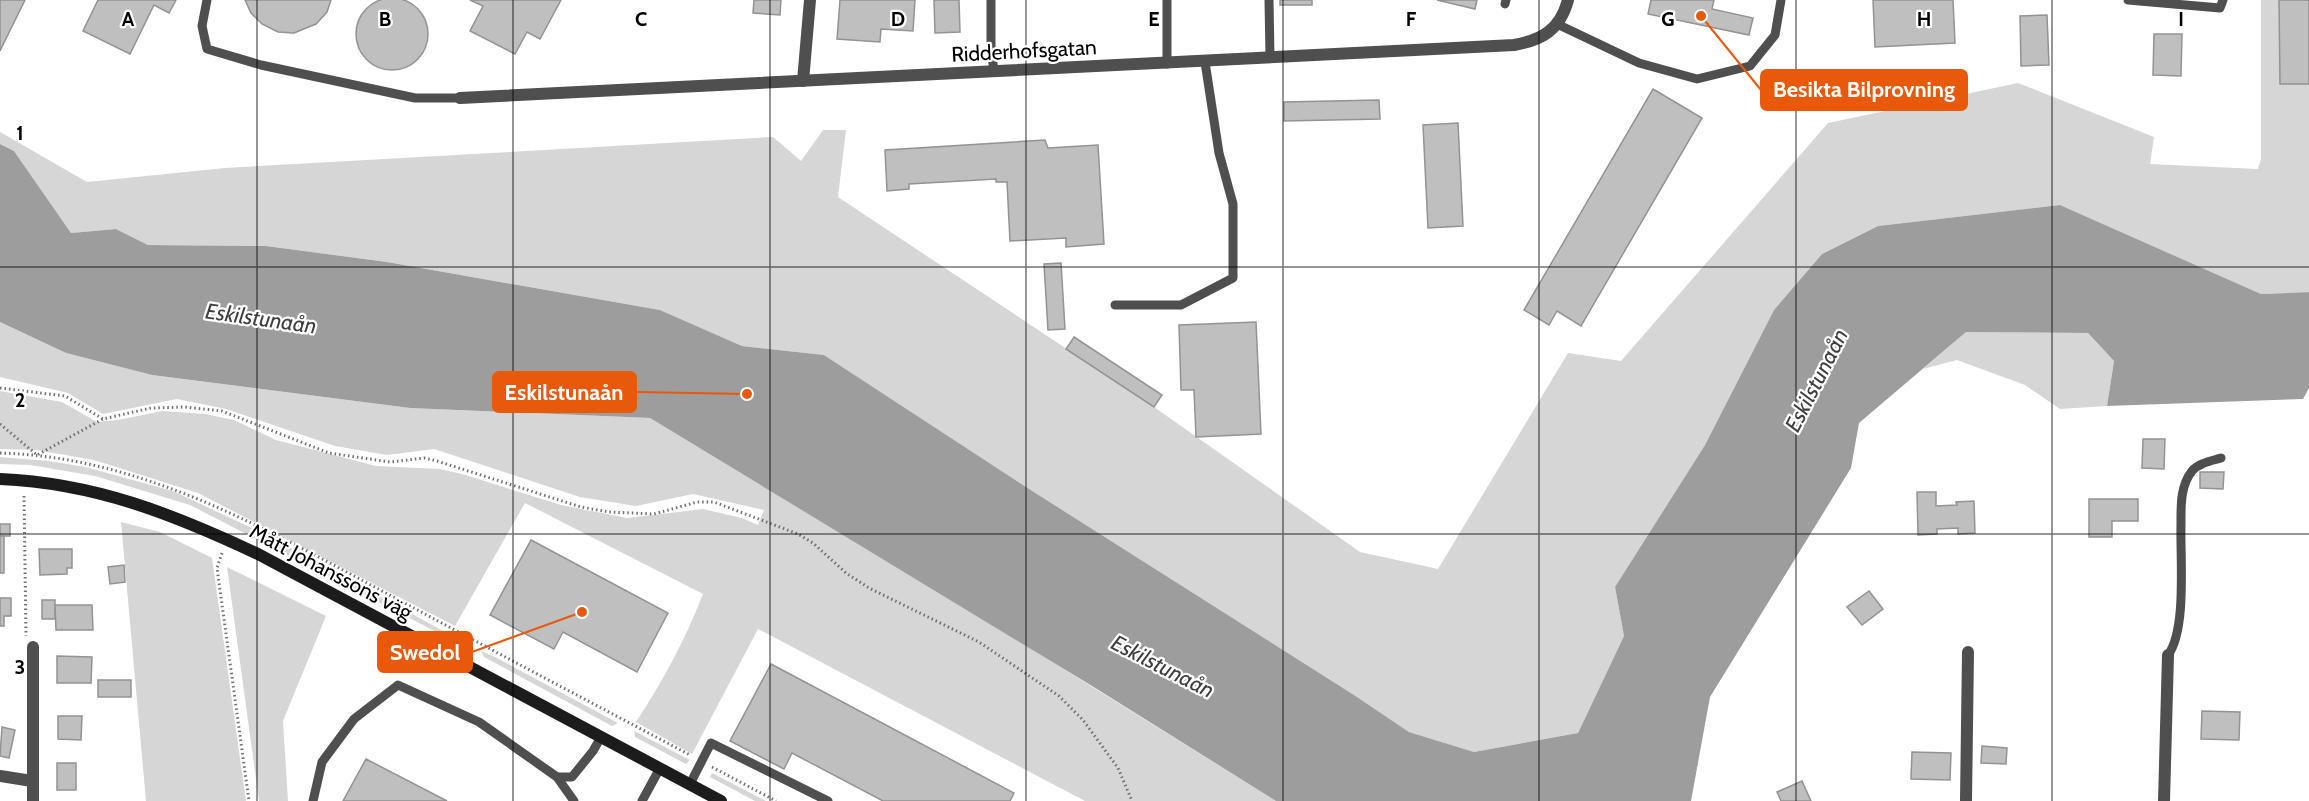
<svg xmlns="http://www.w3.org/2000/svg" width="2309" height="801" viewBox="0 0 2309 801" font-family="Cabin,sans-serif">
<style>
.green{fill:#d6d6d6}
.water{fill:#9d9d9d}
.building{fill:#bfbfbf;stroke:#939393;stroke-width:1.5}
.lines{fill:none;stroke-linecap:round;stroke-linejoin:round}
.path{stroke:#717171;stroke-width:3;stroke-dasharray:1.5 3;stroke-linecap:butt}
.lane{stroke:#4f4f4f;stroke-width:9}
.street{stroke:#4f4f4f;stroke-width:12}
.secondary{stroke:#1c1c1c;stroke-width:12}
.grid{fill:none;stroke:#000;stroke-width:1.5;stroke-opacity:0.55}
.labels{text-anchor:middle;stroke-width:4.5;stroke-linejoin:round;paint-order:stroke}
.street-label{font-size:21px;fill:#000;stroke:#fff}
.water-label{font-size:22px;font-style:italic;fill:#3e3e3e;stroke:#fff}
.grid-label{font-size:20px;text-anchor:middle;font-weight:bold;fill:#000;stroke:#fff;stroke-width:4.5;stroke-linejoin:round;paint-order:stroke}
.leader{fill:none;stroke:#e8590c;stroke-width:2}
.callout-dot{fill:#e8590c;stroke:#fff;stroke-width:2}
.callout{fill:#e8590c;stroke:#e8590c;stroke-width:2}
.callout-label{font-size:22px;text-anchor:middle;font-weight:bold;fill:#fff}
</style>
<rect width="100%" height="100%" fill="#fff"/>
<g class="green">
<path d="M2261,0H2309V292L2261,294L2060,205L1878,226L1822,254L1774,310L1705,445L1615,587L1624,636L1578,733L1474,752L1409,732L1354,695L1026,487L824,355L742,346L660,310L387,262L266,246L148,245L116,229L71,233L14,151L0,144V132L87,182L225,168L773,137L801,161L823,130H846L838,197L1154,407L1360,552L1438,569L1568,353L1621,361L1828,123L2018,83L2154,137L2150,164L2258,169L2261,159Z"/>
<path d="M0,322L66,353L152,375L410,408L650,418L983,619L1276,801H1085L758,629L692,754L636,722C663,681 685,640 703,594L525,503L455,626L198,493L94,460L36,450L0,449V391L62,402L97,422L118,420L162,411L205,414L234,420L276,440L376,466L440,469L462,474L561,505L627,518L703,509L742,518L758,525L764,510L693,494L636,506L580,497L434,449L387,455L335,446L226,409L177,399L103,414L68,393L0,377Z"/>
<path d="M1966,332L2088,333L2114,361L2107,406L2060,409L2025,385L1957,360L1923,369Z"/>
<path d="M0,457L49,461L85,467L173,491L269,536L456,638L452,640L190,505L95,476L30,465L0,464Z"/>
<path d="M121,522L160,532L212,558L246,801H146Z"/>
<path d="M227,567L326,616L283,721L288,801H259Z"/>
<path d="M481,651L497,658L618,723L612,726L484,657Z"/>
<path d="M634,731L690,760L686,764L635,737Z"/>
<path d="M712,773L766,801H755L710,777Z"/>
</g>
<path class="water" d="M0,144L14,151L71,233L116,229L148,245L266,246L387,262L660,310L742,346L824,355L1026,487L1354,695L1409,732L1474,752L1578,733L1624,636L1615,587L1705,445L1774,310L1822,254L1878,226L2060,205L2261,294L2309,292V388L2303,399L2107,406L2114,361L2088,333L1966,332L1859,423L1851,468L1710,697L1691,801H1276L1092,686L650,418L410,408L152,375L66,353L0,322Z"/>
<g class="building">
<circle cx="392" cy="34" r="36"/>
<path d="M0,0H25L0,51Z"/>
<path d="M98,0H176L169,13L154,5L130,54L83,31Z"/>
<path d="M245,0H331L327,12L316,24L294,33L278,32L262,24L251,13Z"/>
<path d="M470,0H561L540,39L527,32L515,54L470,31L483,6Z"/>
<path d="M754,0H781L780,15L753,13Z"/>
<path d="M840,0H915L913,31L881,29L880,42L837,39Z"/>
<path d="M934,0H959L960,32L935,33Z"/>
<rect x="1280" y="0" width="32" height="5"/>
<path d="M1437,0H1477L1475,9Z"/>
<path d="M1651,0H1714L1712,9L1753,18L1749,35L1648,14Z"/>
<path d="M1873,0H1953L1955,43L1875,47Z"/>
<path d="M2279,0H2309V84H2280Z"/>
<path d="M2047,15L2049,65L2021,66L2020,16Z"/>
<path d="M2154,34H2182L2181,76L2153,75Z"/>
<path d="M1653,89L1702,118L1581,326L1557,311L1549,325L1524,310Z"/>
<path d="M1379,100L1380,119L1284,121V102Z"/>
<path d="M1458,123L1463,226L1428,228L1423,125Z"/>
<path d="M1045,140L1048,148L1098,145L1104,244L1066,247V238L1010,241L1007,182H996V179L909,184V189L887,191L885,150Z"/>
<path d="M1061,263L1065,329L1048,330L1044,264Z"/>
<path d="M1256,322L1261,434L1196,437L1194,390H1181L1179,325Z"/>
<path d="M1074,337L1162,395L1154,407L1066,349Z"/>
<path d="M2143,439H2165L2164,469L2142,468Z"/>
<path d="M2200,472H2224L2223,489L2200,488Z"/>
<path d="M1917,492H1936V506L1957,505L1956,502L1974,501L1975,533L1958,534V528L1937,529V534L1918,535Z"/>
<path d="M2089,499H2138V521H2112V537H2089Z"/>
<rect x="0" y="524" width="10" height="12"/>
<rect x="0" y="536" width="4" height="37"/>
<path d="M531,540L668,613L637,672L563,632L554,649L490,615Z"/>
<path d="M39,549H72V568H67V574L40,575Z"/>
<path d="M124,565L125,582L110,584L108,567Z"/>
<path d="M1869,591L1883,609L1862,625L1847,607Z"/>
<path d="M0,598H11V616H4V626H0Z"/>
<rect x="42" y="600" width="13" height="19"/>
<path d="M55,605H92L93,630H56Z"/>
<path d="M57,656L92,657L91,683H57Z"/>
<path d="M771,664L1014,793L1010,801H883L792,753L784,769L730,741Z"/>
<rect x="98" y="680" width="33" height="17"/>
<path d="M2202,711L2240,712L2239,740L2201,739Z"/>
<path d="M58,716H82L81,740L58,739Z"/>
<path d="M2,727L15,730L9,758L0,756Z"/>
<path d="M1982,746L2007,748L2006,764L1981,763Z"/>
<path d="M1912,752L1951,753L1950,780L1911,779Z"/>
<path d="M366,759L447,801H343Z"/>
<rect x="57" y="763" width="19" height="27"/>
<path d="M1802,781L1811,801H1781L1777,792Z"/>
</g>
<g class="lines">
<g class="path">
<path d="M0,388L65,396L103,419L151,408L185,407L222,411L329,453L390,462L424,458L437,461L581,507L609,512L654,514L697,502H714L798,534L813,543L846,573L869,588L979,642L1059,696L1083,720L1118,768L1132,801"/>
<path d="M0,424L37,455L103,419"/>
<path d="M0,453C147,457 274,534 401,601C497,653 594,704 690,755"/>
<path d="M24,496L26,636"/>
<path d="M222,553L217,568L249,801"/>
<path d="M712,767L776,801"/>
</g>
<g class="lane">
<path d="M207,0L202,26L207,49L261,65L415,98H460"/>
<path d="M991,0V46L994,72"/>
<path d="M1167,0V64"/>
<path d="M1269,0L1270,57"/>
<path d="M2128,0L2220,8L2223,0"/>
<path d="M1505,4L1506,0"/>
<path d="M1557,24L1639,63L1697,79L1750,66L1775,35L1781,0"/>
<path d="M1115,305H1181L1233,278V204L1219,153L1205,62"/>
<path d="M2168,655C2187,629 2180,558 2181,524C2181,507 2180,486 2192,471C2199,463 2211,461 2221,458"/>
<path d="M557,777L574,801"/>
<path d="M690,784L711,743L828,801"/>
<path d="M313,801L322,762L354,719L398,685L479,722L557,777H572L593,751L601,737"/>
<path d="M642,801L660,768"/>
</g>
<g class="street">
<path d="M803,81L810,0"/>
<path d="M460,98L1514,45C1542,40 1560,30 1568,0"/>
<path d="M0,776L32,781"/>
<path d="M33,801V647"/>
<path d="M1966,801L1968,652"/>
<path d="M2164,801L2168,655"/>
</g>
<path class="secondary" d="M0,479C95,483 173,514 258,554L721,801"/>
</g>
<path class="grid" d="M257,0V801M513,0V801M770,0V801M1026,0V801M1283,0V801M1539,0V801M1796,0V801M2052,0V801M0,267H2309M0,534H2309"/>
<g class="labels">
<g class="street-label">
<text transform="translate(1024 51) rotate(-3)" y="7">Ridderhofsgatan</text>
<text transform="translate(331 572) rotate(28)" y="7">Mått Johanssons väg</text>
</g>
<g class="water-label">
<text transform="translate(261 318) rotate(8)" y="8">Eskilstunaån</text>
<text transform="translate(1816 380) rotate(-63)" y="8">Eskilstunaån</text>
<text transform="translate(1163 666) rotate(27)" y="8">Eskilstunaån</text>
</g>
</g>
<g class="grid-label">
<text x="128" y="26">A</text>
<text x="385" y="26">B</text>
<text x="641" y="26">C</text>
<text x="898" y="26">D</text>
<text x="1154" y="26">E</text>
<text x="1411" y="26">F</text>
<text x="1668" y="26">G</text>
<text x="1924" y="26">H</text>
<text x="2181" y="26">I</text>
<text x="20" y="140">1</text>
<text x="20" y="407">2</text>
<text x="20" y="674">3</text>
</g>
<path class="leader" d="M1701 16L1761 90M747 394L636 392M582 612L472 652"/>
<g class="callout-dot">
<circle cx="1701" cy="16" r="6"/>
<circle cx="747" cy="394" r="6"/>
<circle cx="582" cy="612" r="6"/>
</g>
<g class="callout">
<rect x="1761" y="70" width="206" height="40" rx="6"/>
<rect x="493" y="372" width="143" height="40" rx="6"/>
<rect x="378" y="632" width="94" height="40" rx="6"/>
</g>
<g class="callout-label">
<text x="1864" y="97">Besikta Bilprovning</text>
<text x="564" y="400">Eskilstunaån</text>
<text x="425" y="660">Swedol</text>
</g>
</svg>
